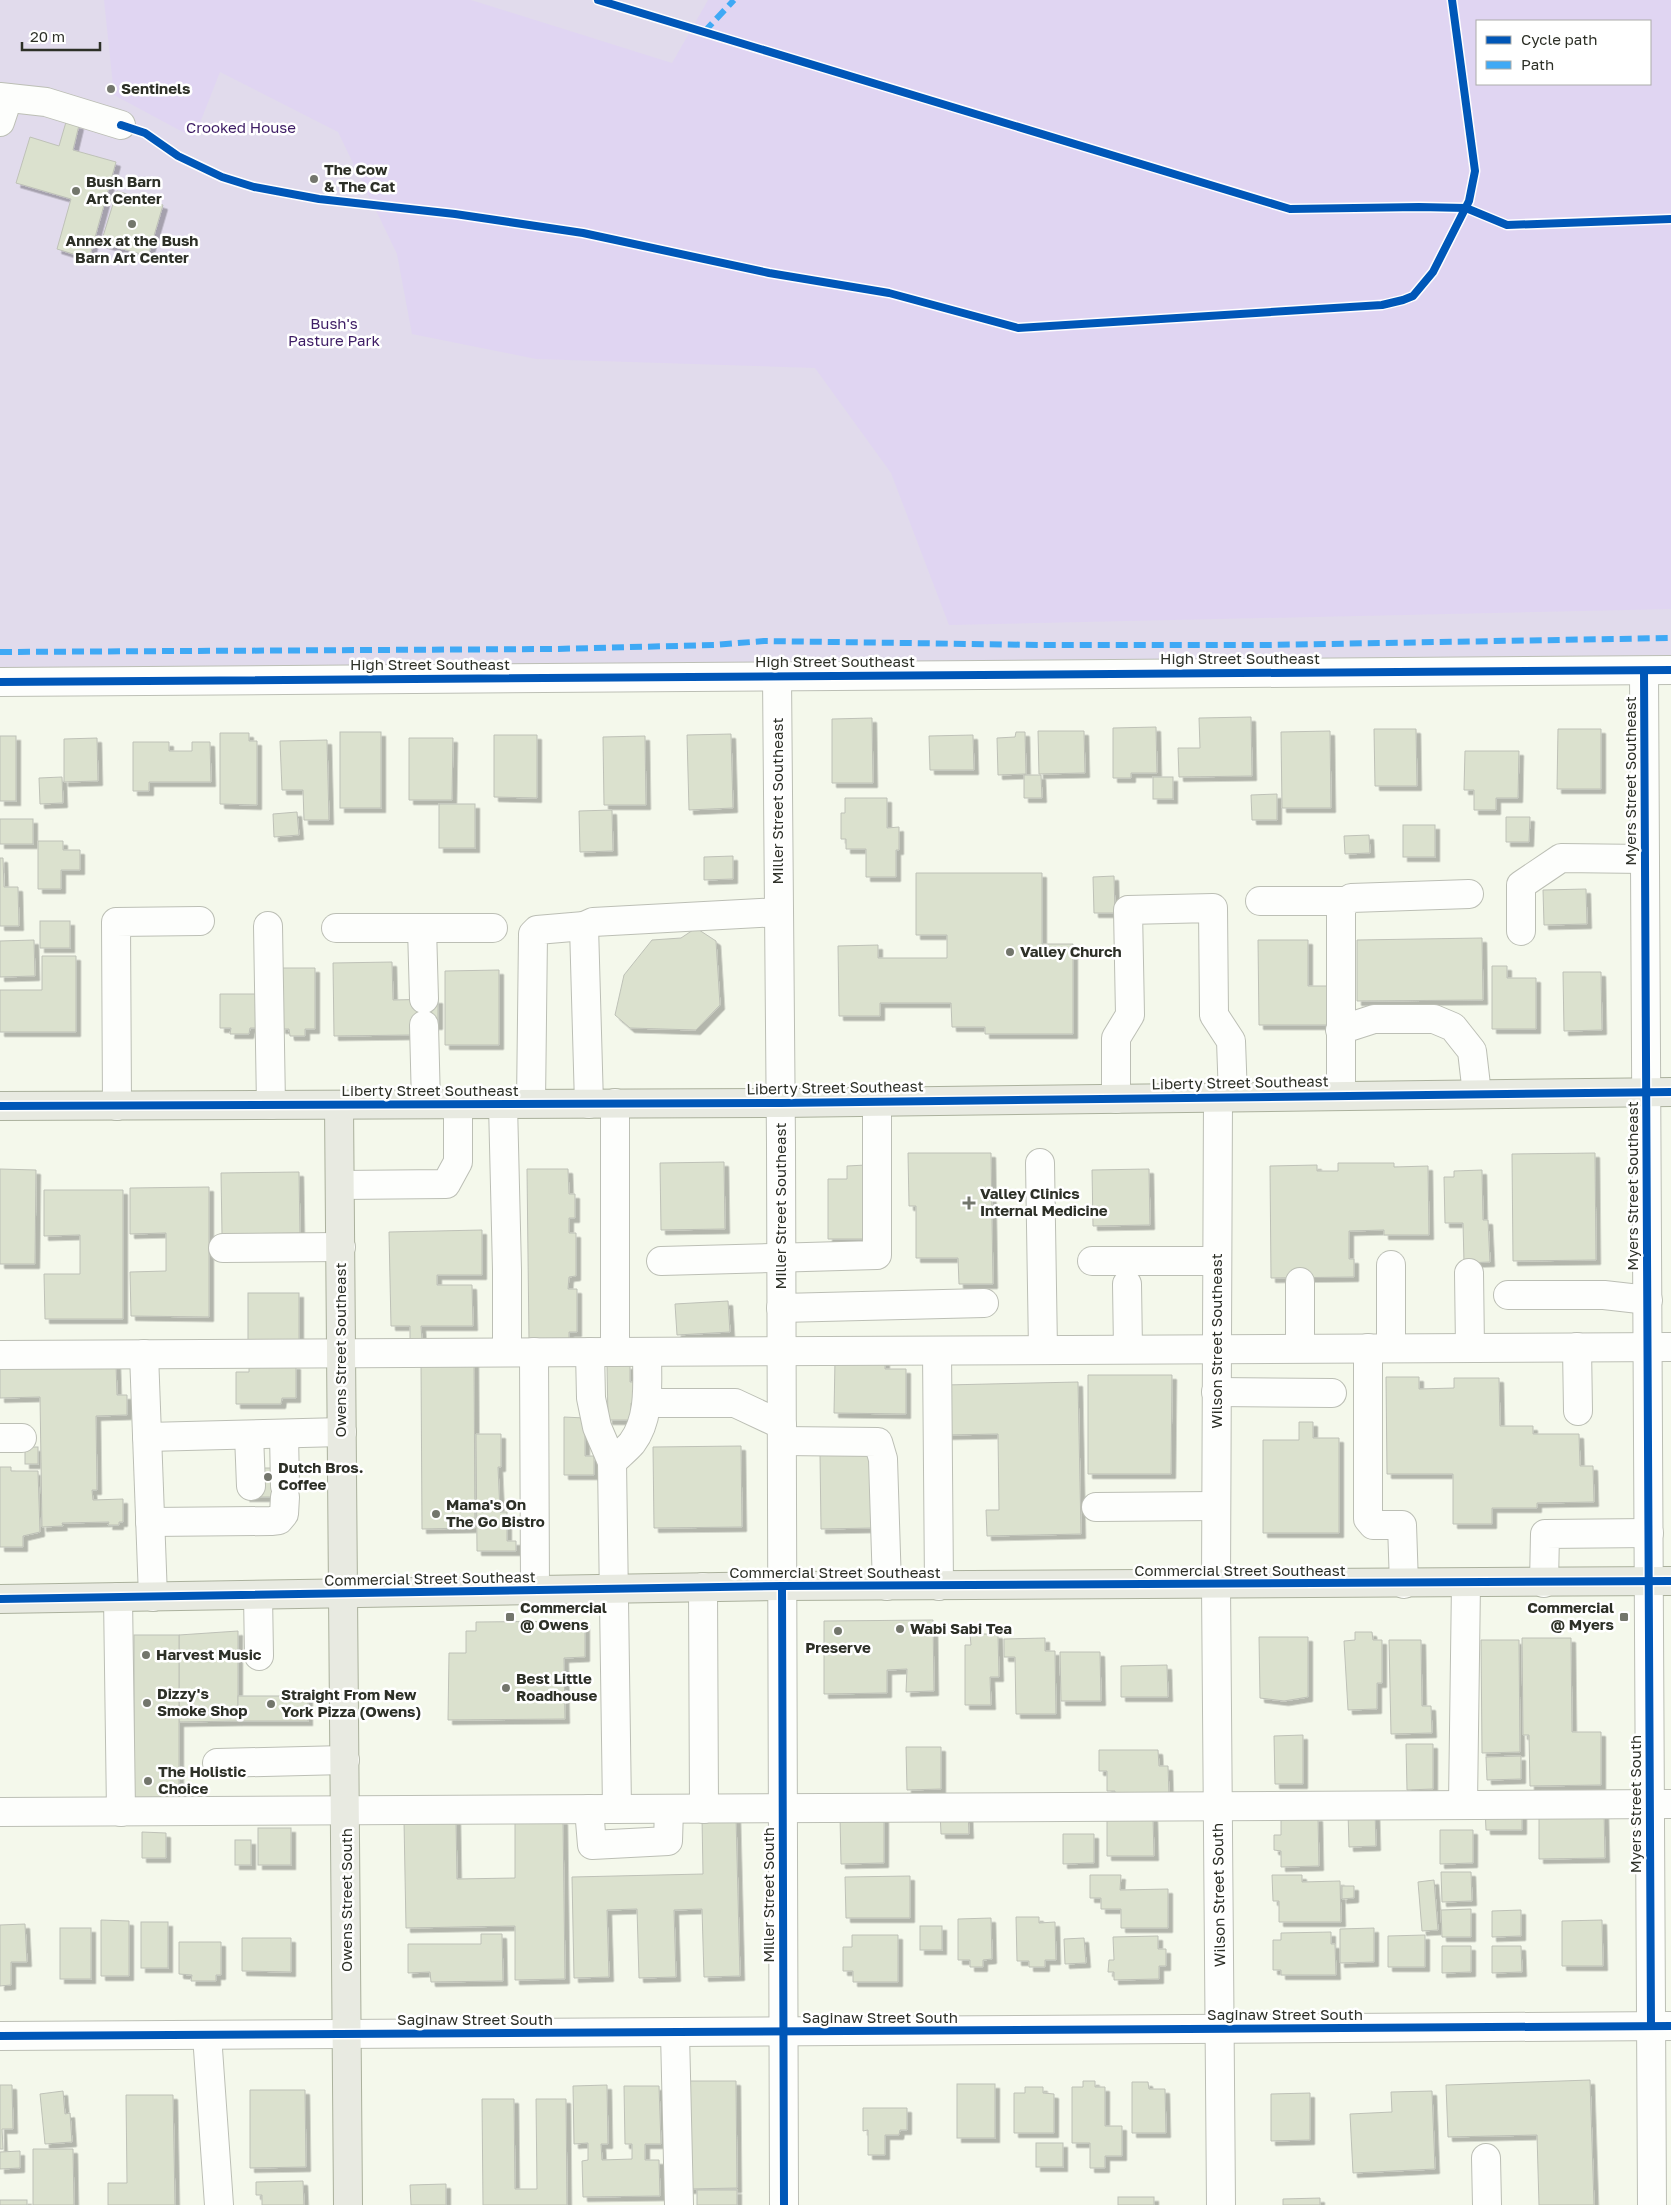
<svg xmlns="http://www.w3.org/2000/svg" width="1671" height="2205" viewBox="0 0 1671 2205" font-family="'Golos Text',sans-serif">
<style>
.green{fill:#e1dbec;fill-rule:evenodd}
.forest{fill:#e0d5f2;fill-rule:evenodd}
.building{fill:#dbe1ce;stroke:#bec1b7;filter:url(#shadow)}
.lines{fill:none;stroke-linecap:round;stroke-linejoin:round}
.minor-casing{stroke:#bcbfb5;stroke-width:30}
.major-casing{stroke:#abb19d;stroke-width:30}
.minor{stroke:#fdfefc;stroke-width:28}
.major{stroke:#e8eae1;stroke-width:28}
.quiet{stroke:#3fa9f5;stroke-width:6;stroke-dasharray:12 6;stroke-linecap:butt}
.cycleway-casing{stroke:#fff;stroke-width:11}
.cycleway{stroke:#0057b8;stroke-width:8}
.poi-dot{fill:#73766c;stroke:#fff;stroke-width:2}
.labels{text-anchor:middle;stroke-width:5;stroke-linejoin:round;paint-order:stroke}
.poi-label{font-size:15px;font-weight:bold;fill:#2d3027;stroke:#fff;text-anchor:start}
.park-label{font-size:15px;fill:#3e1d65;stroke:#fff}
.street-label{font-size:15px;fill:#2d3027;stroke:#fff}
</style>
<defs>
<filter id="shadow"><feDropShadow dx="4.5" dy="4.5" stdDeviation="0" flood-color="#0004"/></filter>
</defs>
<rect width="100%" height="100%" fill="#f4f8eb"/>
<path class="green" d="M0,0H1671V657L0,668ZM1477,21H1650V84H1477Z"/>
<path class="forest" d="M104,0H471L672,63L708,0H1671V609L949,625L891,473L815,368L536,359L412,334L397,254L338,132L220,72L194,138L114,95ZM1477,21H1650V84H1477Z"/>
<g class="building">
<path d="M66,122L79,125L73,150L116,162L89,259L57,249L71,199L16,183L30,137L59,146Z"/>
<path d="M117,191L163,205L148,256L101,243Z"/>
<path d="M1251,717L1252,776L1179,777L1178,748H1200L1199,718Z"/>
<path d="M872,718L873,783H832V719Z"/>
<path d="M1156,727L1157,773H1131V778H1113V728Z"/>
<path d="M1374,729H1416L1417,786H1375Z"/>
<path d="M1558,729H1601V789H1557Z"/>
<path d="M1038,731H1084L1085,773L1039,774Z"/>
<path d="M1330,731L1331,808H1282L1281,732Z"/>
<rect x="340" y="732" width="41" height="76"/>
<path d="M1016,732H1025L1026,774L998,775L997,738L1015,737Z"/>
<path d="M220,733H249V741H257V805L220,804Z"/>
<path d="M731,734L733,808L689,810L687,735Z"/>
<path d="M494,735H537V798L494,797Z"/>
<path d="M973,735L974,770H930L929,736Z"/>
<rect x="0" y="736" width="16" height="65"/>
<path d="M645,736L646,805H604L603,737Z"/>
<path d="M97,738L98,781L64,782V739Z"/>
<path d="M409,738H453L452,800H409Z"/>
<path d="M327,740L329,820H304L303,790H282L280,741Z"/>
<path d="M133,742H169V751H192V742H210L211,782H149V791H133Z"/>
<path d="M1465,751H1519L1518,798H1496V810H1474V790H1464Z"/>
<path d="M1024,775H1041L1042,798H1024Z"/>
<path d="M62,777L63,803L40,804L39,778Z"/>
<rect x="1153" y="777" width="20" height="22"/>
<path d="M1277,794V820H1252L1251,795Z"/>
<path d="M845,798H887V828L899,827V850H896V877H866V849H846V839H841V813H845Z"/>
<rect x="439" y="804" width="36" height="44"/>
<path d="M612,810L613,851L580,852L579,811Z"/>
<path d="M297,812L299,835L274,837L273,814Z"/>
<path d="M1506,817H1530L1529,842H1506Z"/>
<rect x="0" y="819" width="33" height="25"/>
<rect x="1403" y="825" width="32" height="32"/>
<path d="M1369,835L1370,853L1345,854L1344,836Z"/>
<path d="M38,841H63V850H80V870H61V889H38Z"/>
<path d="M733,856V879L704,880V857Z"/>
<path d="M0,858H3L4,887H18L19,926H0Z"/>
<path d="M916,873H1042V944H1073V1034H985V1027H952L951,1003H880V1016H839L838,946L878,945V958H947V935H916Z"/>
<path d="M1114,876L1115,913H1094L1093,877Z"/>
<path d="M1586,889L1587,924L1544,925L1543,890Z"/>
<rect x="40" y="921" width="30" height="27"/>
<path d="M696,928L716,941L720,1005L696,1030L630,1028L615,1015L624,975L652,940L681,938Z"/>
<path d="M1482,938L1483,1000L1357,1001V940Z"/>
<path d="M34,940L35,976L0,977V941Z"/>
<path d="M1258,940H1308V986H1328V1025H1259Z"/>
<path d="M42,956H76V1032H0V990H42Z"/>
<path d="M392,962L393,1000L438,999V1025H412V1035L334,1036L333,963Z"/>
<path d="M1492,966H1507V978H1536V1029H1492Z"/>
<path d="M281,968H315V1029H305V1036H290L289,1029H281Z"/>
<path d="M499,970V1045H445V971Z"/>
<path d="M1563,972H1601L1602,1030L1564,1031Z"/>
<path d="M220,994H259V1028H250L249,1034H230L231,1028H220Z"/>
<path d="M908,1153H991L993,1284H959L958,1258H916V1206H909Z"/>
<path d="M1595,1153L1596,1260L1513,1261L1512,1154Z"/>
<path d="M724,1162L725,1229L661,1230L660,1163Z"/>
<path d="M1338,1163H1394V1167L1428,1166L1429,1235H1384V1230L1349,1231V1259H1354V1277L1271,1278L1270,1166L1317,1165V1171H1338Z"/>
<path d="M866,1165L867,1239H828V1179H847V1166Z"/>
<path d="M0,1169L36,1170L35,1264H0Z"/>
<path d="M527,1169H568L569,1194H575V1218H569V1233H576V1276L569,1277L568,1289H577V1332H569V1340H529Z"/>
<path d="M1149,1169L1150,1225L1093,1226L1092,1170Z"/>
<path d="M1482,1170L1483,1220H1488L1490,1262L1464,1263L1463,1223H1445L1444,1177H1454V1171Z"/>
<path d="M299,1172L300,1233L222,1234L221,1173Z"/>
<path d="M209,1187V1317L131,1316L130,1272L166,1271V1233L130,1234V1188Z"/>
<path d="M44,1190H123V1319H45L44,1274H80V1235L44,1236Z"/>
<path d="M482,1230V1275H437V1285H472L473,1326H421L422,1340H410V1326H391L389,1232Z"/>
<rect x="248" y="1293" width="51" height="48"/>
<path d="M728,1301L730,1332L677,1335L675,1304Z"/>
<path d="M474,1360L475,1528L422,1529L421,1361Z"/>
<path d="M835,1360L885,1361V1369H906V1414L834,1413Z"/>
<path d="M0,1362L116,1364L117,1395H127V1415L96,1416L97,1490H92L93,1500L123,1499V1522H119V1525H108L109,1522L62,1523L63,1526L42,1527L40,1397L0,1398Z"/>
<path d="M249,1365H296V1398H282L281,1404H236V1372H249Z"/>
<path d="M607,1365H630V1382H637L638,1403H631V1420H608Z"/>
<path d="M1088,1375H1172L1171,1474H1088Z"/>
<path d="M1386,1377H1419V1389L1454,1388V1378H1499L1500,1426H1533V1434H1579L1580,1466H1593L1594,1502L1537,1503V1508H1492V1524H1453V1474H1387Z"/>
<path d="M1078,1382L1081,1534L987,1536L986,1510H999L998,1434L946,1435L945,1385Z"/>
<path d="M564,1417L585,1418V1456H594V1475H564Z"/>
<path d="M1299,1422H1313V1438H1339V1533H1263V1440H1299Z"/>
<path d="M476,1434H501V1467H498L500,1512H507V1541H516V1551H477Z"/>
<path d="M741,1446L742,1527L654,1528L653,1447Z"/>
<rect x="25" y="1447" width="13" height="17"/>
<path d="M820,1454H871L872,1528L821,1529Z"/>
<path d="M0,1467H11V1471H38L40,1532L23,1536V1547H0Z"/>
<path d="M259,1468H277L291,1497H245Z"/>
<path d="M933,1620L934,1691L906,1692L907,1669L887,1670V1693L824,1694V1621Z"/>
<path d="M585,1621V1657L564,1658L565,1719L448,1720L449,1653H466V1631H476V1622Z"/>
<path d="M238,1631V1721L179,1722V1635Z"/>
<path d="M1355,1632H1372L1373,1640H1382V1683H1377V1709L1348,1710L1344,1641L1355,1640Z"/>
<path d="M970,1634H998L999,1677H990L991,1705H965V1645H971Z"/>
<rect x="134" y="1635" width="45" height="170"/>
<path d="M1259,1637H1308V1697L1284,1701L1260,1698Z"/>
<path d="M1045,1638V1651H1055L1056,1714H1016L1015,1657H1004V1639Z"/>
<path d="M1522,1638H1571L1572,1732H1601V1785L1530,1786L1529,1735H1523Z"/>
<path d="M1389,1640H1421L1422,1706H1431L1432,1733L1391,1734Z"/>
<path d="M1481,1640H1519L1520,1752L1482,1753Z"/>
<path d="M1060,1652H1100L1101,1701H1061Z"/>
<path d="M1167,1665L1168,1697H1121V1666Z"/>
<rect x="238" y="1696" width="70" height="25"/>
<path d="M1303,1735V1784H1275L1274,1736Z"/>
<path d="M1406,1744H1433V1789L1407,1790Z"/>
<path d="M906,1747H941V1789L907,1790Z"/>
<path d="M1099,1750H1158L1159,1766H1168L1169,1795H1115V1791H1107V1771H1099Z"/>
<path d="M1521,1756V1779L1487,1780L1486,1757Z"/>
<path d="M1485,1809H1522V1830H1486Z"/>
<path d="M940,1811H968L969,1834H941Z"/>
<path d="M1375,1811L1376,1846L1349,1847L1348,1812Z"/>
<path d="M1604,1813L1605,1858L1539,1859V1814Z"/>
<path d="M884,1816V1863L841,1864L840,1817Z"/>
<path d="M736,1817L740,1976L704,1977L702,1909L674,1910L676,1977L639,1978L637,1909L607,1910L609,1977L574,1978L572,1877L703,1874L702,1818Z"/>
<path d="M1153,1817L1154,1856H1107V1818Z"/>
<path d="M1318,1817L1319,1866L1281,1867V1851L1274,1850V1835H1281V1818Z"/>
<path d="M456,1820L457,1879L515,1878V1820H563L565,1979L515,1980V1926L406,1928L404,1821Z"/>
<rect x="258" y="1828" width="33" height="37"/>
<path d="M1440,1830H1473V1863L1440,1864Z"/>
<path d="M142,1832L166,1833V1858H142Z"/>
<path d="M1063,1834H1094V1863L1063,1864Z"/>
<rect x="235" y="1840" width="16" height="25"/>
<path d="M1441,1872H1471L1472,1901L1442,1902Z"/>
<path d="M1090,1875H1121L1120,1890L1168,1889V1928H1121V1909H1101V1898H1090Z"/>
<path d="M1272,1875H1302V1882L1340,1881L1341,1922H1279V1901H1273Z"/>
<path d="M910,1876V1918H846L845,1877Z"/>
<path d="M1434,1880L1438,1930L1422,1931L1418,1882Z"/>
<path d="M1342,1886H1354V1898L1342,1899Z"/>
<path d="M1471,1909V1937H1442L1441,1910Z"/>
<path d="M1521,1910V1936L1492,1937V1911Z"/>
<path d="M1016,1917H1039V1923L1055,1922L1056,1960H1045V1967H1029V1961H1017Z"/>
<path d="M991,1918L992,1959L983,1960V1967H970V1960H958V1919Z"/>
<path d="M101,1920L129,1921V1976H101Z"/>
<path d="M1602,1920L1603,1966H1562V1921Z"/>
<rect x="141" y="1922" width="27" height="46"/>
<path d="M25,1924L27,1962H11V1985L0,1986V1925Z"/>
<rect x="920" y="1926" width="22" height="24"/>
<rect x="60" y="1928" width="31" height="51"/>
<path d="M1374,1928V1962L1340,1963V1929Z"/>
<path d="M1331,1932V1944H1335L1336,1975H1281V1970H1273V1940H1281V1933Z"/>
<path d="M481,1934H502L503,1981L431,1982L430,1972L408,1973V1944H481Z"/>
<path d="M852,1935H898V1982H853V1971H843V1947H852Z"/>
<path d="M1425,1935V1967H1388V1936Z"/>
<path d="M1158,1936V1949H1166V1966H1159V1979L1114,1980V1972H1108L1109,1960H1114L1113,1937Z"/>
<path d="M242,1938H291V1972L242,1971Z"/>
<path d="M1084,1938L1086,1963L1065,1964L1064,1939Z"/>
<path d="M179,1942H221V1975H216V1981H191L192,1975L179,1974Z"/>
<path d="M1442,1946H1471V1972L1442,1973Z"/>
<path d="M1492,1946H1521L1522,1972L1492,1973Z"/>
<path d="M1590,2080L1594,2205H1539L1537,2135L1448,2137L1446,2085Z"/>
<path d="M688,2081H736L737,2188L689,2189Z"/>
<path d="M1083,2081H1095V2087H1105V2126H1122V2156H1105V2168H1090V2143H1072V2087H1083Z"/>
<path d="M1132,2082H1148L1149,2089H1165L1166,2133H1132Z"/>
<rect x="957" y="2084" width="38" height="54"/>
<path d="M0,2085H12L13,2129H2L3,2149H0Z"/>
<path d="M607,2085L608,2144H601L602,2160L632,2159V2144H625L624,2086H659L661,2144H645V2160H659L660,2196L583,2197L582,2161L588,2160V2143L574,2144L573,2086Z"/>
<path d="M1025,2087H1043V2093L1054,2094V2133H1014V2093H1025Z"/>
<path d="M250,2090H305L306,2167L250,2168Z"/>
<path d="M63,2091L65,2114L70,2113L72,2142L45,2144L40,2094Z"/>
<path d="M1432,2091L1435,2169L1353,2173L1350,2114L1392,2112L1391,2092Z"/>
<path d="M1310,2093V2140L1271,2141V2094Z"/>
<path d="M126,2095H173L175,2205H108V2183H127Z"/>
<path d="M482,2099H514L515,2189H537L536,2099H566L567,2205H483Z"/>
<path d="M863,2108H907V2130H900L899,2135H885V2155H868V2130L863,2131Z"/>
<rect x="1036" y="2143" width="27" height="24"/>
<path d="M33,2149H73L74,2205H33Z"/>
<path d="M20,2151V2168L0,2169V2152Z"/>
<path d="M303,2181L304,2205H262V2195H256V2182Z"/>
<path d="M446,2184V2205H411L410,2185Z"/>
<rect x="697" y="2190" width="40" height="15"/>
<rect x="1118" y="2197" width="36" height="8"/>
<path d="M1320,2198V2205H1283V2199Z"/>
<rect x="0" y="2200" width="27" height="5"/>
</g>
<g class="lines">
<defs>
<g id="minor">
<path d="M0,97L46,102L121,125"/>
<path d="M0,122L8,98"/>
<path d="M1644,671L1652,2205"/>
<path d="M777,676L781,1143L784,2205"/>
<path d="M0,682L1671,670"/>
<path d="M1260,901H1344"/>
<path d="M268,926L271,1105"/>
<path d="M584,926L589,1104"/>
<path d="M336,928H493"/>
<path d="M422,928L424,999"/>
<path d="M1521,931V885L1561,858L1645,859"/>
<path d="M424,1025L426,1104"/>
<path d="M1340,1030L1374,1019H1434L1453,1027L1472,1051L1477,1094"/>
<path d="M1341,1096V906L1351,898L1469,894"/>
<path d="M1218,1098L1216,1585L1221,2205"/>
<path d="M1116,1099V1038L1130,1015L1128,910L1213,908L1214,1015L1231,1041L1233,1097"/>
<path d="M531,1103L533,934L537,930L584,926L593,922L779,912"/>
<path d="M615,1103V1352"/>
<path d="M503,1104L507,1270V1352"/>
<path d="M117,1106L116,922L200,921"/>
<path d="M1040,1163L1043,1350"/>
<path d="M340,1185L446,1184L458,1162V1104"/>
<path d="M223,1248L341,1247"/>
<path d="M661,1261L877,1255V1102"/>
<path d="M1092,1261H1217"/>
<path d="M1391,1265V1348"/>
<path d="M1469,1273L1470,1348"/>
<path d="M1300,1282V1348"/>
<path d="M1127,1284L1128,1349"/>
<path d="M1508,1295H1604L1648,1300"/>
<path d="M781,1308L984,1303"/>
<path d="M1577,1347L1578,1411"/>
<path d="M1368,1348V1519L1373,1525H1402L1404,1584"/>
<path d="M937,1351L939,1586"/>
<path d="M534,1352L535,1591"/>
<path d="M590,1352L591,1398L597,1427L612,1462L617,1809"/>
<path d="M144,1354L153,1597"/>
<path d="M0,1355L1671,1347"/>
<path d="M1216,1392L1332,1393"/>
<path d="M659,1403H735L782,1425"/>
<path d="M284,1434L285,1486"/>
<path d="M249,1435L251,1486"/>
<path d="M147,1437L342,1432"/>
<path d="M0,1438H22"/>
<path d="M782,1441L878,1442L883,1459L887,1586"/>
<path d="M612,1462C618,1456 626,1450 632,1443C651,1418 647,1382 647,1352"/>
<path d="M1096,1507L1216,1506"/>
<path d="M150,1522L271,1521L279,1520L284,1514L285,1497"/>
<path d="M1544,1583L1545,1534L1649,1533"/>
<path d="M703,1587L704,1809"/>
<path d="M258,1595L259,1656"/>
<path d="M118,1597L121,1812"/>
<path d="M217,1763L345,1760"/>
<path d="M1463,1804L1466,1583"/>
<path d="M589,1809L592,1845L668,1841L669,1809"/>
<path d="M0,1812L1671,1804"/>
<path d="M675,2033L679,2205"/>
<path d="M207,2035L219,2205"/>
<path d="M0,2036L1671,2026"/>
<path d="M1486,2158L1487,2205"/>
</g>
<g id="major">
<path d="M339,1105L348,2205"/>
<path d="M0,1106L781,1103L1671,1092"/>
<path d="M0,1599L782,1586L1671,1581"/>
</g>
</defs>
<use href="#minor" class="minor-casing"/>
<use href="#major" class="major-casing"/>
<use href="#minor" class="minor"/>
<use href="#major" class="major"/>
<g class="quiet">
<path d="M704,32L734,0"/>
<path d="M0,652L555,649L714,645L764,641L1044,645H1267L1671,638"/>
</g>
<defs>
<g id="cycleway">
<path d="M598,0L1290,209L1419,207L1466,208L1507,225L1671,219"/>
<path d="M121,125L145,133L178,156L222,177L254,187L319,199L455,214L583,233L769,273L889,293L1018,328L1382,305L1403,300L1413,296L1433,272L1469,201L1475,171L1452,0"/>
<path d="M1644,671L1651,2026"/>
<path d="M0,682L1671,670"/>
<path d="M0,1106L781,1103L1671,1092"/>
<path d="M782,1586L784,2205"/>
<path d="M0,1599L782,1586L1671,1581"/>
<path d="M0,2036L1671,2026"/>
</g>
</defs>
<use href="#cycleway" class="cycleway-casing"/>
<use href="#cycleway" class="cycleway"/>
</g>
<g class="poi-dot">
<circle cx="111" cy="89" r="5"/>
<circle cx="314" cy="179" r="5"/>
<circle cx="76" cy="191" r="5"/>
<circle cx="132" cy="224" r="5"/>
<circle cx="1010" cy="952" r="5"/>
<path d="M966.5 1195.5h5v5h5v5h-5v5h-5v-5h-5v-5h5z"/>
<circle cx="268" cy="1477" r="5"/>
<circle cx="436" cy="1514" r="5"/>
<rect x="505" y="1612" width="10" height="10" rx="2.5"/>
<rect x="1619" y="1612" width="10" height="10" rx="2.5"/>
<circle cx="900" cy="1629" r="5"/>
<circle cx="838" cy="1631" r="5"/>
<circle cx="146" cy="1655" r="5"/>
<circle cx="506" cy="1688" r="5"/>
<circle cx="147" cy="1703" r="5"/>
<circle cx="271" cy="1704" r="5"/>
<circle cx="148" cy="1781" r="5"/>
</g>
<g class="labels">
<g class="poi-label">
<text x="121" y="94">Sentinels</text>
<text x="324" y="175">The Cow<tspan x="324" dy="17">&amp; The Cat</tspan></text>
<text x="86" y="187">Bush Barn<tspan x="86" dy="17">Art Center</tspan></text>
<text x="132" y="246" text-anchor="middle">Annex at the Bush<tspan x="132" dy="17">Barn Art Center</tspan></text>
<text x="1020" y="957">Valley Church</text>
<text x="980" y="1199">Valley Clinics<tspan x="980" dy="17">Internal Medicine</tspan></text>
<text x="278" y="1473">Dutch Bros.<tspan x="278" dy="17">Coffee</tspan></text>
<text x="446" y="1510">Mama's On<tspan x="446" dy="17">The Go Bistro</tspan></text>
<text x="520" y="1613">Commercial<tspan x="520" dy="17">@ Owens</tspan></text>
<text x="1614" y="1613" text-anchor="end">Commercial<tspan x="1614" dy="17">@ Myers</tspan></text>
<text x="910" y="1634">Wabi Sabi Tea</text>
<text x="838" y="1653" text-anchor="middle">Preserve</text>
<text x="156" y="1660">Harvest Music</text>
<text x="516" y="1684">Best Little<tspan x="516" dy="17">Roadhouse</tspan></text>
<text x="157" y="1699">Dizzy's<tspan x="157" dy="17">Smoke Shop</tspan></text>
<text x="281" y="1700">Straight From New<tspan x="281" dy="17">York Pizza (Owens)</tspan></text>
<text x="158" y="1777">The Holistic<tspan x="158" dy="17">Choice</tspan></text>
</g>
<g class="park-label">
<text x="241" y="133">Crooked House</text>
<text x="334" y="329">Bush's<tspan x="334" dy="17">Pasture Park</tspan></text>
</g>
<g class="street-label">
<text x="1240" y="664">High Street Southeast</text>
<text x="835" y="667">High Street Southeast</text>
<text x="430" y="670">High Street Southeast</text>
<text transform="translate(1631 781) rotate(-90)" y="5">Myers Street Southeast</text>
<text transform="translate(778 801) rotate(-90)" y="5">Miller Street Southeast</text>
<text transform="translate(1240 1083) rotate(-1)" y="5">Liberty Street Southeast</text>
<text transform="translate(835 1088) rotate(-1)" y="5">Liberty Street Southeast</text>
<text x="430" y="1096">Liberty Street Southeast</text>
<text transform="translate(1633 1186) rotate(-90)" y="5">Myers Street Southeast</text>
<text transform="translate(781 1206) rotate(-90)" y="5">Miller Street Southeast</text>
<text transform="translate(1217 1341) rotate(-90)" y="5">Wilson Street Southeast</text>
<text transform="translate(341 1350) rotate(-90)" y="5">Owens Street Southeast</text>
<text x="1240" y="1576">Commercial Street Southeast</text>
<text x="835" y="1578">Commercial Street Southeast</text>
<text transform="translate(430 1579) rotate(-1)" y="5">Commercial Street Southeast</text>
<text transform="translate(1636 1804) rotate(-90)" y="5">Myers Street South</text>
<text transform="translate(769 1895) rotate(-90)" y="5">Miller Street South</text>
<text transform="translate(1219 1895) rotate(-91)" y="5">Wilson Street South</text>
<text transform="translate(347 1900) rotate(-90)" y="5">Owens Street South</text>
<text x="1285" y="2020">Saginaw Street South</text>
<text x="880" y="2023">Saginaw Street South</text>
<text x="475" y="2025">Saginaw Street South</text>
</g>
</g>
<rect x="1476" y="20" width="175" height="65" fill="#ffffff" stroke="#abaca9"/>
<rect x="1486" y="36" width="25" height="8" fill="#0057b8" stroke="#abaca9"/>
<text x="1521" y="45" font-size="15" fill="#2d3027">Cycle path</text>
<rect x="1486" y="61" width="25" height="8" fill="#3fa9f5" stroke="#abaca9"/>
<text x="1521" y="70" font-size="15" fill="#2d3027">Path</text>
<path d="M22 42v8h78v-8" fill="none" stroke="#2d3027" stroke-width="2.5"/>
<text x="30" y="42" font-size="15" fill="#2d3027" stroke="#ffffff" stroke-width="4" paint-order="stroke">20 m</text>
</svg>
